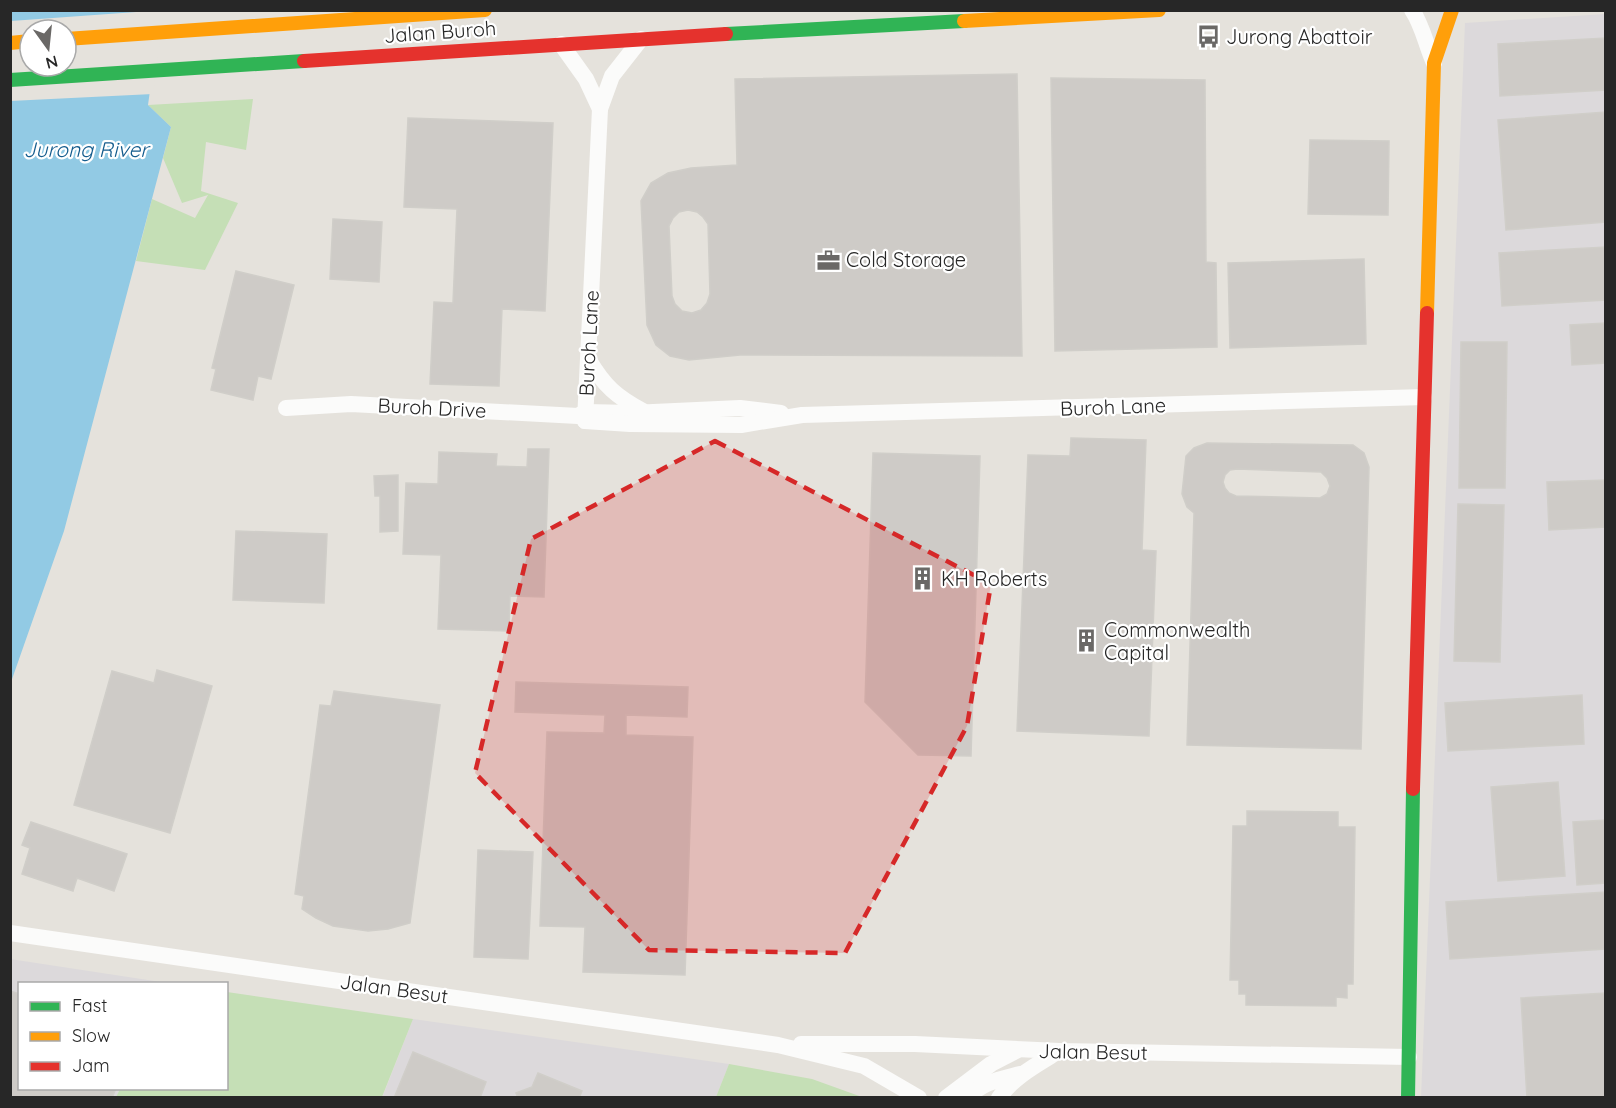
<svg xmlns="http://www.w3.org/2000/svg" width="1616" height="1108" viewBox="0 0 1616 1108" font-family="Quicksand,sans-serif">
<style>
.industrial{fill:#dcd9db}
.green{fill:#c5dfb6}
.water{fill:#92cae4;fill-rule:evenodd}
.pier{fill:#e5e2dc;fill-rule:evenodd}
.building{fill:#cecbc7;stroke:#d0cec9;stroke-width:1.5;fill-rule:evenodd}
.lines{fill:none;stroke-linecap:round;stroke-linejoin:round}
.street{stroke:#fbfbfa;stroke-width:16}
.fast{stroke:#30b455;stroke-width:14}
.slow{stroke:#ff9f0a;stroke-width:14}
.jam{stroke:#e5322d;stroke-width:14}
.marked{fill:#d62828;fill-opacity:0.2;stroke:#d62828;stroke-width:4.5;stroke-dasharray:12 8;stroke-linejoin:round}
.labels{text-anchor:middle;stroke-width:4.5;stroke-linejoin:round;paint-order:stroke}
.street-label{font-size:20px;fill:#272727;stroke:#fff}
.poi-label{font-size:20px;fill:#272727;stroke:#fff;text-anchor:start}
.water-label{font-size:21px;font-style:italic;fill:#145c8d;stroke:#fff}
</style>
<rect width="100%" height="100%" fill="#e5e2dc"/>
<g class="industrial">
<path d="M1605,14V1097L1421,1098L1465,23Z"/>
<path d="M10,959L161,982L20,984V1088L120,1089L116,1097H11Z"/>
<path d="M413,1019L729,1064L716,1097L382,1098Z"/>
</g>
<g class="green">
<path d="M253,99L246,150L206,142L201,191L238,203L205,270L136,261L152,199L195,218L208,195L182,203L163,158L171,127L148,105Z"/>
<path d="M227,992L413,1019L382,1097H116L120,1089L226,1088Z"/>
<path d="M729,1064L812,1079L862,1097H716Z"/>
</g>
<path class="water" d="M11,11H161L148,105L171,127L64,531L11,682ZM30,30H66V66H30Z"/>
<path class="pier" d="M164,10L153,94L10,101L11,21ZM30,30H66V66H30Z"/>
<g class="building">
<path d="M1606,38V90L1500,96L1498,44Z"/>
<path d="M1017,74L1022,356L740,355L689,360L670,356L656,345L647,325L641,201L651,183L668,173L691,168L737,165L735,79ZM688,210L697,212L703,217L708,224L710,294L707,303L701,310L692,313L682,311L675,304L672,296L669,226L673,218L679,212Z"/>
<path d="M1051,78L1205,80L1206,262L1216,263L1217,347L1055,351Z"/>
<path d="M1606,112V222L1506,230L1498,120Z"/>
<path d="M408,118L553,123L545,311L502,309L499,386L430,384L434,302L453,303L457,209L404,207Z"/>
<path d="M1310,140L1389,141L1388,215L1308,214Z"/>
<path d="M333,219L382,222L379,282L330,279Z"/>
<path d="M1606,247V300L1502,306L1499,253Z"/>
<path d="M1364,259L1366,344L1230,348L1228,263Z"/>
<path d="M236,271L294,285L271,379L258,376L253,400L211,390L216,369L212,368Z"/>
<path d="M1606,323V363L1572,365L1570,325Z"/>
<path d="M1461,342H1507L1505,488H1459Z"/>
<path d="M1071,438L1146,440L1142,550L1156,551L1149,736L1017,731L1028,455L1070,456Z"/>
<path d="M1207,443L1353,445L1364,453L1369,467L1361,749L1187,745L1194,513L1187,507L1182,494L1186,456L1194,448ZM1237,469L1321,472L1327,478L1330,486L1327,494L1320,498L1236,496L1229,493L1225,488L1223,482L1225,475L1230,470Z"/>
<path d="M528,449H549L544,597L510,596L509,631L438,629L441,555L403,554L406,483L438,484L439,452L497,454L496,466L527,467Z"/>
<path d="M873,453L980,456L971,756L918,755L865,702Z"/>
<path d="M398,475V531L380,532V496H375L374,476Z"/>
<path d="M1606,480V527L1549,530L1547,482Z"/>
<path d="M1458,504L1504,505L1500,662L1454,661Z"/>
<path d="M236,531L327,534L324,603L233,600Z"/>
<path d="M157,670L212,686L170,833L74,805L112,671L154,683Z"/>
<path d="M516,682L688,687L687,717L626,715V735L693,737L685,975L583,972L585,927L540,926L547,732L604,733L605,715L515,712Z"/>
<path d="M334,691L440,705L410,923L388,929L368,931L333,926L316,918L302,909L304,896L295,894L320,705L331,706Z"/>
<path d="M1582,695L1584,744L1448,751L1445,703Z"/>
<path d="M1558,782L1565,876L1498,881L1491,787Z"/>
<path d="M1247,811L1338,812V827H1355L1353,984H1347V998L1336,997V1006L1246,1005V994H1239V980H1230L1233,826H1247Z"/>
<path d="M1606,820V883L1577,885L1573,822Z"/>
<path d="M31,822L127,854L114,891L77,878L73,891L22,874L30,848L22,845Z"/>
<path d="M478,850L533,852L528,959L474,957Z"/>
<path d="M1606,892V949L1450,959L1446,902Z"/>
<path d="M10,991L20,994V1088H116L112,1098H10Z"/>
<path d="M1606,993V1098H1527L1521,998Z"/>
<path d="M413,1052L486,1082L480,1098H394Z"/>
<path d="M538,1073L582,1091L579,1098H518L516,1093L532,1087Z"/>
</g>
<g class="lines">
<g class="street">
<path d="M1412,10C1423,26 1426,46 1434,63"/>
<path d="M561,44L586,79L600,109"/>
<path d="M589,360C604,386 617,397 643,411"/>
<path d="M286,408L351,404L578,416L585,412L632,413L740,408L781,413"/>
<path d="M585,421L630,424L741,425L802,415L1424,397"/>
<path d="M585,421L600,109L612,76L641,39"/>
<path d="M10,933L778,1045L864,1066L919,1098"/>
<path d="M801,1044H915L1059,1051L1409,1057"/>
<path d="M946,1098L991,1064L1018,1050"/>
<path d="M968,1098C981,1082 1001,1079 1020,1074"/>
<path d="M999,1098C1013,1077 1038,1064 1059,1051"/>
</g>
<g class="fast">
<path d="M726,34L964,21"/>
<path d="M10,80L304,61"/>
<path d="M1408,1098L1413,789"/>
</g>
<g class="slow">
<path d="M964,21L1159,10"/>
<path d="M66,39L485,10"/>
<path d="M10,43L30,41"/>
<path d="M1427,313L1434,63L1452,10"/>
</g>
<g class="jam">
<path d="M304,61L726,34"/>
<path d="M1413,789L1427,313"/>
</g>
</g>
<path class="marked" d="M715,441L991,584L967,726L845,953L649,950L475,773L531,539Z"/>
<defs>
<symbol id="bus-bare" viewBox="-9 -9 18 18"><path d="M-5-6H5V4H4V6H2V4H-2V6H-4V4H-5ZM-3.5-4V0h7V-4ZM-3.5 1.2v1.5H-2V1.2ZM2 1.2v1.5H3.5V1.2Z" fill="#6a6866" stroke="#fff" stroke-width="2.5" paint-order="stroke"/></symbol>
<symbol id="office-bare" viewBox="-9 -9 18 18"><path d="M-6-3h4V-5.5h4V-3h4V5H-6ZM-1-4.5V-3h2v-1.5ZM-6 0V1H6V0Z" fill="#6a6866" stroke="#fff" stroke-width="2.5" paint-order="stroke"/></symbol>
<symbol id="building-bare" viewBox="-9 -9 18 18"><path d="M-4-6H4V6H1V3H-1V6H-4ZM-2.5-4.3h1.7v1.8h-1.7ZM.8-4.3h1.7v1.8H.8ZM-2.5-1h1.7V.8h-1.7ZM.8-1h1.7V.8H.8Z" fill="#6a6866" stroke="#fff" stroke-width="2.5" paint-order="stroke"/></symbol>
</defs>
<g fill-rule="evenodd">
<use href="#bus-bare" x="1192" y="20" width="33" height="33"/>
<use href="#office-bare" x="812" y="244" width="33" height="33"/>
<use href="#building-bare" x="906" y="562" width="33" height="33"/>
<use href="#building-bare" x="1070" y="624" width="33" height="33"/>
</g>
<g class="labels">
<g class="street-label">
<text transform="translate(440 32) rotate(-4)" y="7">Jalan Buroh</text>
<text transform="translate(589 343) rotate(-87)" y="7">Buroh Lane</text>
<text transform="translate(1113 407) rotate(-2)" y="7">Buroh Lane</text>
<text transform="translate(432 408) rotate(3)" y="7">Buroh Drive</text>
<text transform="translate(394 989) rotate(8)" y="7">Jalan Besut</text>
<text transform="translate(1093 1052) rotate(1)" y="7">Jalan Besut</text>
</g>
<g class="poi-label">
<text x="1226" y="44">Jurong Abattoir</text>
<text x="846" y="267">Cold Storage</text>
<text x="941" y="586">KH Roberts</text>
<text x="1104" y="637">Commonwealth<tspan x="1104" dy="23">Capital</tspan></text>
</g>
<g class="water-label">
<text x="86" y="157">Jurong River</text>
</g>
</g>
<rect width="1616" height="1108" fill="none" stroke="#272727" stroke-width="24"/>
<rect x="18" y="982" width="210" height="108" fill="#ffffff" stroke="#a9a9a9" stroke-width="1.5"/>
<rect x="30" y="1002" width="30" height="9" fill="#30b455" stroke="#a9a9a9" stroke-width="1.5"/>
<text x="72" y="1012" font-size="18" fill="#272727">Fast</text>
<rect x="30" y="1032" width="30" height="9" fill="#ff9f0a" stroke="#a9a9a9" stroke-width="1.5"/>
<text x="72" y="1042" font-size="18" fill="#272727">Slow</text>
<rect x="30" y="1062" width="30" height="9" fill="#e5322d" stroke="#a9a9a9" stroke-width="1.5"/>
<text x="72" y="1072" font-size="18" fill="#272727">Jam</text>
<g transform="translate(48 48) rotate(165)"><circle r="28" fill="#ffffff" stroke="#a9a9a9" stroke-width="1.5"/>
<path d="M0-4.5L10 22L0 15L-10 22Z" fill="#6a6866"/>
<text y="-9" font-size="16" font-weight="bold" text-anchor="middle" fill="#272727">N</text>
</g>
</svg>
